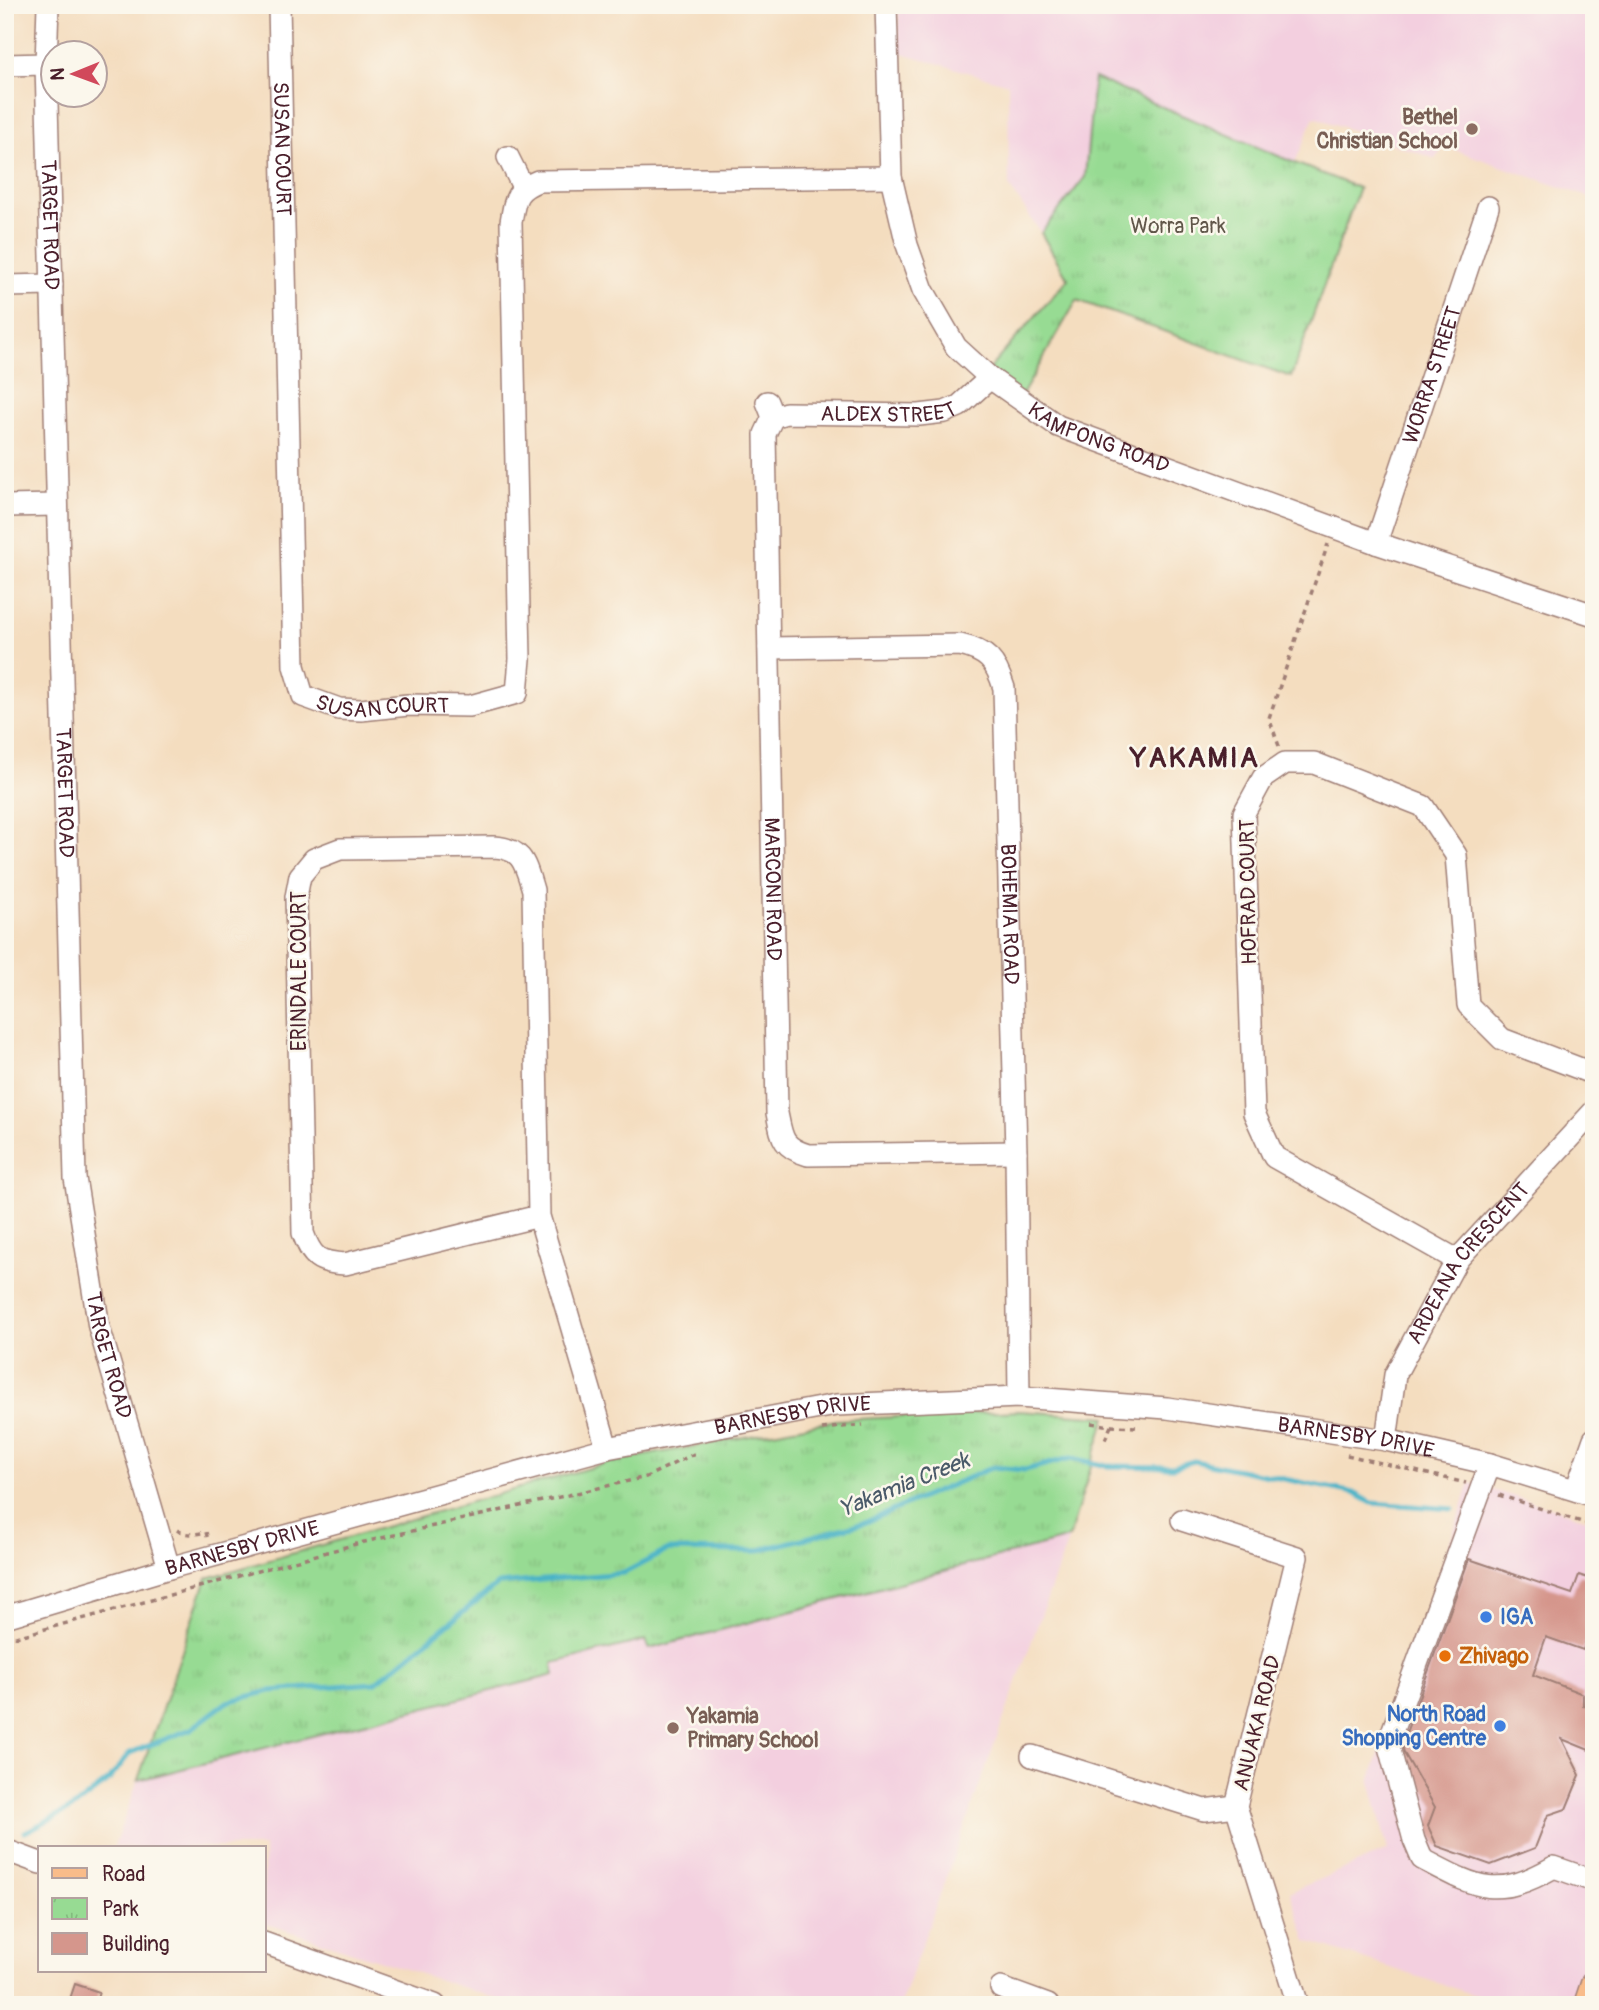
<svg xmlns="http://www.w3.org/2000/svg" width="1599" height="2010" viewBox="0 0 1599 2010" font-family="Pangolin,sans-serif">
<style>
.built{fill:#f3cfdf}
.park{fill:url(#park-tufts);stroke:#707d5f;stroke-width:2}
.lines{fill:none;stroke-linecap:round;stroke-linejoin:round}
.stream{stroke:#49b3c7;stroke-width:5}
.building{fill:#d5968c}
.minor-casing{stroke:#9f7e75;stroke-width:24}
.major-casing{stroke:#9f7e75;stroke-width:29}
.path{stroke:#9f7e75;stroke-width:3.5;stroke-dasharray:5 5;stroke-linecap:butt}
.minor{stroke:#fff;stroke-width:21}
.major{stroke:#f9bc8a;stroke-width:26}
.education-dot{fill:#8d6e63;stroke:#fbf7ec;stroke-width:2.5}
.shop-dot{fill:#3f7fe0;stroke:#fbf7ec;stroke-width:2.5}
.food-dot{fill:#e8710a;stroke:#fbf7ec;stroke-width:2.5}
.labels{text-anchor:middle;stroke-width:5;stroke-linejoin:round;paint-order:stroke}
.education-label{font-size:21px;font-weight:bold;fill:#785e54;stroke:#fbf7ec;text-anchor:end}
.street-label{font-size:21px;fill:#4a1f2b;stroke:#fbf7ec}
.park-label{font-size:21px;fill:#61574a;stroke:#fbf7ec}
.shop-label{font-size:21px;font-weight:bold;fill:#366cbe;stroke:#fbf7ec;text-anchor:start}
.food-label{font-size:21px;font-weight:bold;fill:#c56008;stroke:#fbf7ec;text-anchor:start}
.water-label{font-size:23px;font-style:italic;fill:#4a5a69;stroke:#fbf7ec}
.district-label{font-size:28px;font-weight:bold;letter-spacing:2px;fill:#4a1f2b;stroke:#fbf7ec}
</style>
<defs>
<pattern id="park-tufts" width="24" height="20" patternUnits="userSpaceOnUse" patternTransform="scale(1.75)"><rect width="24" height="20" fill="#97db93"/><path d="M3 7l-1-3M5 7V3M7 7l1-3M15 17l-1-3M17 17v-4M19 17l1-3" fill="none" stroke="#84bc7f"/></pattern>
</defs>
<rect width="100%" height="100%" fill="#fbf7ec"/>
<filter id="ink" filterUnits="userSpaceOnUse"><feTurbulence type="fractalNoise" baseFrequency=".0143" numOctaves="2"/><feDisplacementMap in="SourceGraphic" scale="14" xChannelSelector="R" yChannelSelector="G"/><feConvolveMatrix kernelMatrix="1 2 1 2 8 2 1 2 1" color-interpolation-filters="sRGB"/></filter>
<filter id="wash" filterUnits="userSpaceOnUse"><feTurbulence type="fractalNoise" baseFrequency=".00686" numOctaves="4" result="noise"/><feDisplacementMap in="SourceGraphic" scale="28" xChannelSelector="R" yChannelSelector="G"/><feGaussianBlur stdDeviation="1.57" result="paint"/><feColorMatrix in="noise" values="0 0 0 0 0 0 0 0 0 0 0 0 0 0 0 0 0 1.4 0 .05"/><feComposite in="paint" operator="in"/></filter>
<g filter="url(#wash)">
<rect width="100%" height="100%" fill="#f4ddbf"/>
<g class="built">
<path d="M898,5H1594V199L1444,146L1436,159L1314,117L1295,163L1094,78L1085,177L1041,233L1009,186L1008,84L899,52Z"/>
<path d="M1470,1483L1594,1521V1951L1574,2005H1506L1307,1941L1290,1892L1388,1850L1370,1781Z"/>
<path d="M1069,1538L900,2005H516L264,1923V1847H114L138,1780L554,1675L552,1663L646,1640L649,1648Z"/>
</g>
<g class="park">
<path d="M1094,78L1295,163L1359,188L1291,377L1077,300L1022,395L989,369L1068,279L1041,233L1085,177Z"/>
<path d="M1019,1411L1106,1417L1069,1538L649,1649L646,1640L553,1663L554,1675L138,1780L207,1578L610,1462L837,1420Z"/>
</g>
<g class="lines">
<path class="stream" d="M25,1832L74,1807L109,1780L130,1753L191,1729L227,1702L270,1691L375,1683L498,1584L624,1573L668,1550L756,1551L864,1523L993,1467L1025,1470L1071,1458L1108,1466L1173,1467L1194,1461L1354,1493L1372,1503L1453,1509"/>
</g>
<g id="blocks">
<g class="building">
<path d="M1469,1559L1572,1594L1579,1575L1594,1580V1620L1583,1650L1546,1637L1533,1675L1583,1694V1705L1594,1709V1752L1562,1739L1580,1775L1566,1809L1548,1815L1535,1848L1491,1865L1437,1846L1428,1826L1435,1807L1404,1753L1402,1744Z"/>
<path d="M75,1984L99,1992L95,2005H68Z"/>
</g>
</g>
</g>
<g filter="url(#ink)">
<use href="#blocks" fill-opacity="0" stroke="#9f7e75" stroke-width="2"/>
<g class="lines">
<defs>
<g id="minor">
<path id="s1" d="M48,5L46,64L75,1178L99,1327L169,1568"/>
<path id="s2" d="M279,5L294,666L303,696L339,709L361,710L408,705L470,706L517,693L520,659L511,222C515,199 515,190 538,181L891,177"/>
<path id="s3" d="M886,5L891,177L907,245L923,290L956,347L990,378L1058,426L1376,543L1594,615"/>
<path d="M5,65L46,64"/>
<path d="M508,157L523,187"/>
<path d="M5,286L52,285"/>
<path id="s4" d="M767,402L773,417L765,434L777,1113C782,1138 782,1147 808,1155L1016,1152"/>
<path id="s5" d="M773,417L786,413L919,415L945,412L959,406L990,378"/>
<path d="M5,506L57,505"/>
<path id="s6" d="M1376,543L1488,207"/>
<path id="s7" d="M769,648L960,645C987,651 996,661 1004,688L1016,1152L1019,1397"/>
<path d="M539,1216L345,1264C318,1262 312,1258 303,1233L296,897L300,876L314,859L340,849L493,847C523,848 525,864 533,890L539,1216L607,1448"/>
<path d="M1457,1260L1274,1157L1254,1113L1244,813L1263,778L1285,763H1314L1423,806L1456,855L1468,1005L1502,1039L1594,1074"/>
<path id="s8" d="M1386,1440L1395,1375L1457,1260L1594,1111"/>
<path d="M1490,1464L1388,1743L1414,1840L1422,1859C1477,1888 1496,1900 1554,1867L1594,1881"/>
<path d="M1576,1490L1594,1439"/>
<path d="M1182,1520L1297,1557L1236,1806L1298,2005"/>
<path id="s9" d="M5,1617L169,1568L607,1448L836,1405L1019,1397L1167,1408L1386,1440L1490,1464L1594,1496"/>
<path d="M1032,1756L1204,1810L1236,1806"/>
<path d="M5,1850L40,1863"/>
<path d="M264,1943L435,2005"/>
<path d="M1001,1988L1048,2005"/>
</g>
<path id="major" d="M1587,2005L1594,1984"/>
</defs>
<use href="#minor" class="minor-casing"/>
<use href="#major" class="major-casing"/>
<g class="path">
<path d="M1279,746L1269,718L1328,544"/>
<path d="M1091,1423L1111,1426L1103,1444"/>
<path d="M1111,1426L1139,1427"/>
<path d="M822,1429L863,1425"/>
<path d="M1347,1455L1466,1483"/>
<path d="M1499,1495L1594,1526"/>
<path d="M177,1530C186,1536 196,1534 206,1532L208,1540"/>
<path d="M5,1640L360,1543L646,1477L698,1452"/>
</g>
<use href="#minor" class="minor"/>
<use href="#major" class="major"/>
</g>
</g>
<g class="education-dot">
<circle cx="1472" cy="129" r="7"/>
<circle cx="673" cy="1728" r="7"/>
</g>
<g class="shop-dot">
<circle cx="1486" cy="1617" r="7"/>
<circle cx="1500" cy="1726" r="7"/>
</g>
<circle class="food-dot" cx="1445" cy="1656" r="7"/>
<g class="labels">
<g class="education-label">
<text x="1458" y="124">Bethel<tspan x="1458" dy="24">Christian School</tspan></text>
<text x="687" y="1723" text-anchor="start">Yakamia<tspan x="687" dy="24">Primary School</tspan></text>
</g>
<g class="street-label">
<text dy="7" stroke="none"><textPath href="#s2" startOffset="144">SUSAN COURT</textPath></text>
<text dy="7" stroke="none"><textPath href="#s1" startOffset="220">TARGET ROAD</textPath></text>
<text dy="7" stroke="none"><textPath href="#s6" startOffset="177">WORRA STREET</textPath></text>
<text dy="7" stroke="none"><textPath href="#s5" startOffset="116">ALDEX STREET</textPath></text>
<text dy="7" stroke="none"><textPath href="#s3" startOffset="527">KAMPONG ROAD</textPath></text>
<text dy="7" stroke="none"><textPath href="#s2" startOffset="774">SUSAN COURT</textPath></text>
<text dy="7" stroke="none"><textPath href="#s1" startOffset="788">TARGET ROAD</textPath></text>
<text dy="7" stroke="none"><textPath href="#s4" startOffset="490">MARCONI ROAD</textPath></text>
<text transform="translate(1248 892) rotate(-91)" y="7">HOFRAD COURT</text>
<text dy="7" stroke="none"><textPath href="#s7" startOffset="483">BOHEMIA ROAD</textPath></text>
<text transform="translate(299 971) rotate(-90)" y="7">ERINDALE COURT</text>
<text dy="7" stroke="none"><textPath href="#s8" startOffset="200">ARDEANA CRESCENT</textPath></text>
<text dy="7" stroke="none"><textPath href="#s1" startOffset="1354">TARGET ROAD</textPath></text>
<text dy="7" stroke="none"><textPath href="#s9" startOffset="814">BARNESBY DRIVE</textPath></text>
<text dy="7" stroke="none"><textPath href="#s9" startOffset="1381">BARNESBY DRIVE</textPath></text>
<text dy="7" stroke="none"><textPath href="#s9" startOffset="247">BARNESBY DRIVE</textPath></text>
<text transform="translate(1257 1723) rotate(-76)" y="7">ANUAKA ROAD</text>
</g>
<g class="park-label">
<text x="1178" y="233">Worra Park</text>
</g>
<g class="shop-label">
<text x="1500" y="1624">IGA</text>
<text x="1486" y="1721" text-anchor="end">North Road<tspan x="1486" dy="24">Shopping Centre</tspan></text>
</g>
<g class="food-label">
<text x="1459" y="1663">Zhivago</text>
</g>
<g class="water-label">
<text transform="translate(904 1484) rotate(-22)" y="8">Yakamia Creek</text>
</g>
<g class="district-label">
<text x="1195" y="767">YAKAMIA</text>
</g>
</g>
<rect width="1599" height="2010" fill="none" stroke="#fbf7ec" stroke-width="28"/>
<rect x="38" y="1846" width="228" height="126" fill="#fbf7ec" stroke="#b4a19f" stroke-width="2"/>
<rect x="52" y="1868" width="35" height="10" fill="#f9bc8a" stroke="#b4a19f" stroke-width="2"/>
<text x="102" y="1881" font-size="21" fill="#4a1f2b">Road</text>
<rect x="52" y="1898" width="35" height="21" fill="url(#park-tufts)" stroke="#b4a19f" stroke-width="2"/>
<text x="102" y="1916" font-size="21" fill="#4a1f2b">Park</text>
<rect x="52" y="1933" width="35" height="21" fill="#d5968c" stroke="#b4a19f" stroke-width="2"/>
<text x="102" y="1951" font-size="21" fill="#4a1f2b">Building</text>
<g transform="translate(74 74) rotate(269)"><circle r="33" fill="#fbf7ec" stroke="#b4a19f" stroke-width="2"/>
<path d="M0-5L12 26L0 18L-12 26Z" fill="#d1495b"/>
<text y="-10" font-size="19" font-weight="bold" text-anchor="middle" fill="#4a1f2b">N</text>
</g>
</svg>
